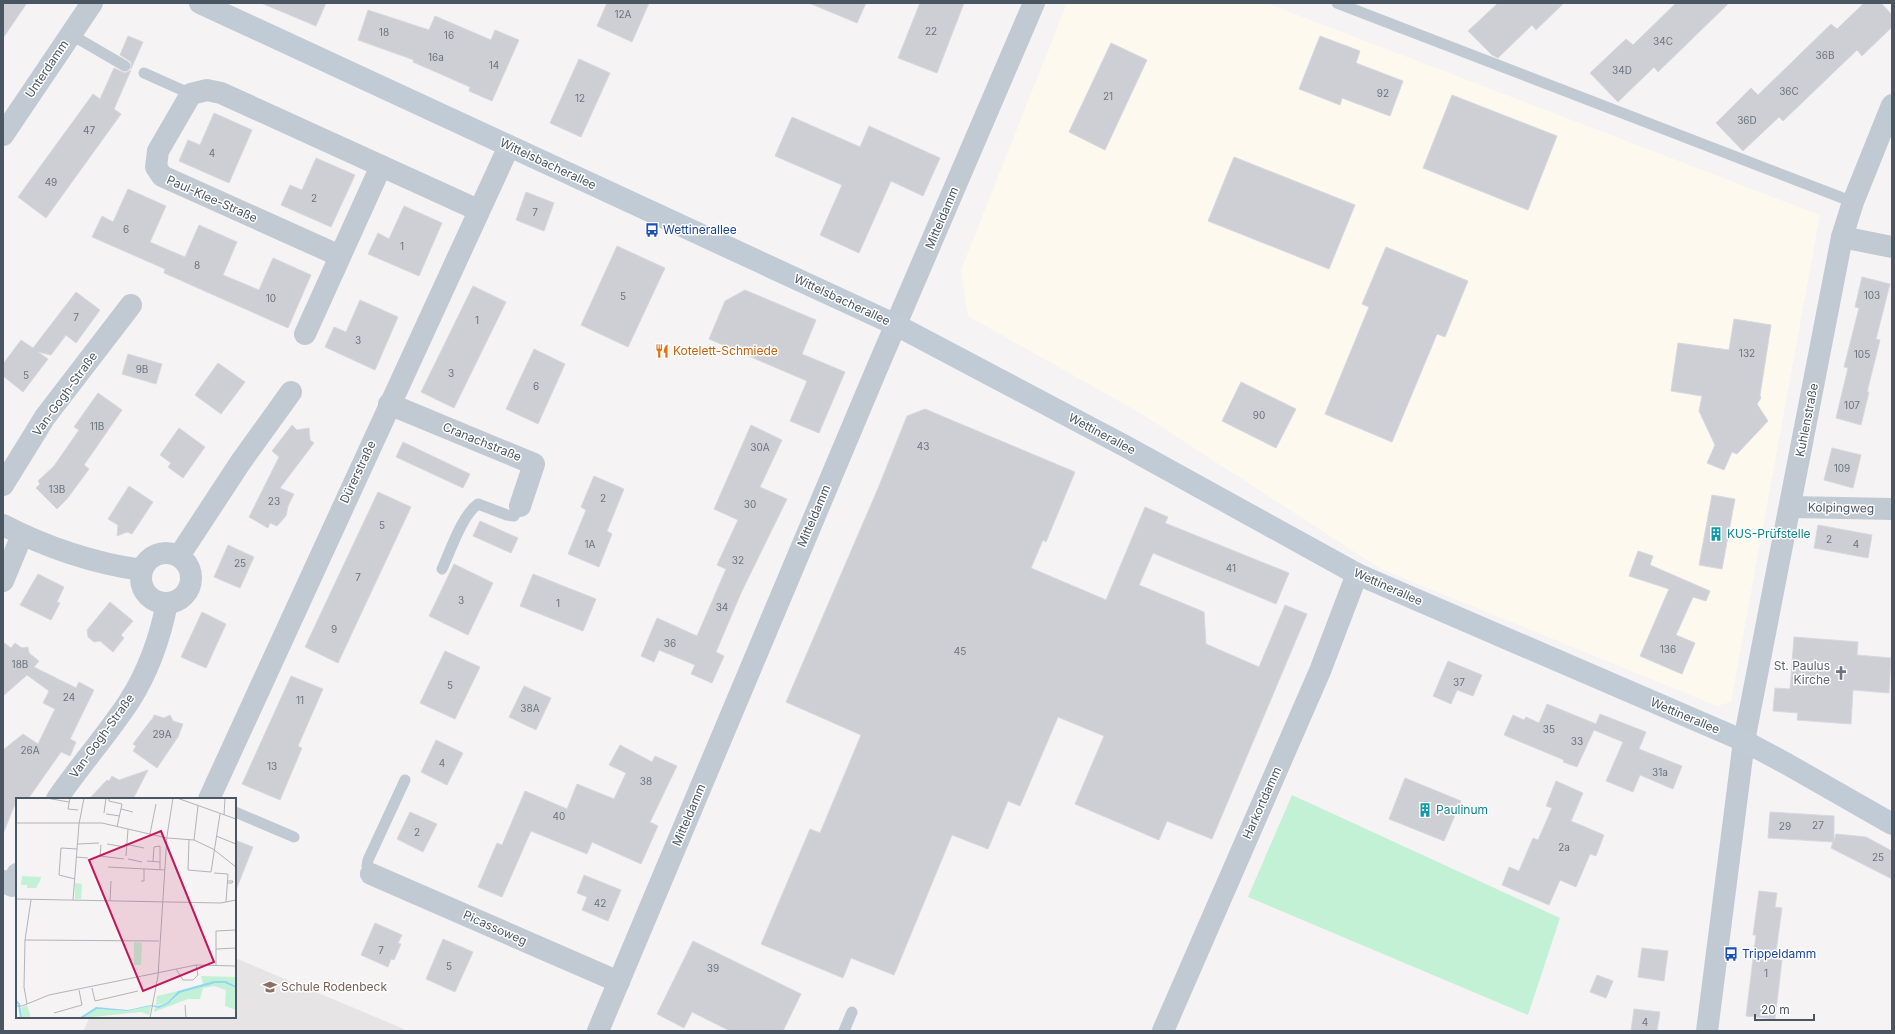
<svg xmlns="http://www.w3.org/2000/svg" width="1895" height="1034" viewBox="0 0 1895 1034" font-family="Inter,sans-serif">
<style>
.commercial{fill:#fdf9ef}
.education{fill:#e6e4e5}
.green{fill:#c3f1d5}
.building{fill:#cdcfd5;stroke:#d7d9de}
.lines{fill:none;stroke-linecap:round;stroke-linejoin:round}
.lane{stroke:#c1cad2;stroke-width:11}
.street{stroke:#c1cad2;stroke-width:22}
.secondary{stroke:#c1cbd6;stroke-width:22}
.labels{text-anchor:middle;stroke-width:3;stroke-linejoin:round;paint-order:stroke}
.number-label{font-size:10px;fill:#6b747e}
.street-label{font-size:12px;fill:#4a5661;stroke:#fff}
.transit-label{font-size:12px;fill:#164399;stroke:#fff;text-anchor:start}
.food-label{font-size:12px;fill:#c56008;stroke:#fff;text-anchor:start}
.culture-label{font-size:12px;fill:#0d838f;stroke:#fff;text-anchor:start}
.worship-label{font-size:12px;fill:#5b616d;stroke:#fff;text-anchor:end}
.education-label{font-size:12px;fill:#785e54;stroke:#fff;text-anchor:start}
.inset-river{fill:none;stroke:#90daee;stroke-width:2}
.inset-road{fill:none;stroke:#b1b4b9;stroke-width:1}
.view{fill:#c2185b;fill-opacity:0.15;stroke:#c2185b;stroke-width:2}
.inset-edge{fill:none;stroke:#4a5661;stroke-width:2}
</style>
<rect width="100%" height="100%" fill="#f5f3f3"/>
<path class="commercial" d="M1067,3H1266L1820,215L1731,702L1717,706L1381,569L1140,413L968,316L961,270Z"/>
<path class="education" d="M235,958L404,1029L403,1031H83L90,1017H235Z"/>
<path class="green" d="M1292,795L1560,918L1528,1015L1248,897Z"/>
<g class="building">
<path d="M3,3H27L3,38Z"/>
<path d="M261,3H326L316,26Z"/>
<path d="M607,3H649L632,42L597,26Z"/>
<path d="M809,3H866L857,23Z"/>
<path d="M920,3H964L937,73L898,58Z"/>
<path d="M1498,3H1564L1536,30L1532,25L1498,58L1492,55L1468,31Z"/>
<path d="M1676,3H1729L1658,72L1654,67L1618,102L1590,73L1626,39L1633,45Z"/>
<path d="M1864,3H1881L1892,15V27L1862,56L1857,50L1783,121L1779,117L1743,151L1716,123L1751,88L1758,95L1831,24L1837,29Z"/>
<path d="M368,10L429,30L435,16L491,40L495,30L519,40L492,101L469,91L470,87L413,62L414,60L358,40Z"/>
<path d="M128,36L143,42L131,69V62L120,55Z"/>
<path d="M1320,36L1360,51L1356,63L1403,81L1390,116L1342,98L1340,105L1299,89Z"/>
<path d="M1111,43L1147,60L1105,150L1069,132Z"/>
<path d="M579,59L610,73L581,137L550,123Z"/>
<path d="M114,68L125,73L131,70L114,109L121,114L46,218L18,197L93,94L100,99Z"/>
<path d="M1452,95L1557,136L1528,210L1423,168Z"/>
<path d="M214,113L252,130L229,183L179,161L188,140L200,145Z"/>
<path d="M792,117L860,147L869,126L940,158L923,196L891,181L859,253L820,235L842,185L775,156Z"/>
<path d="M1234,157L1355,205L1329,269L1208,221Z"/>
<path d="M316,158L355,175L331,227L281,205L290,185L302,190Z"/>
<path d="M128,189L166,206L150,242L185,257L199,225L237,242L223,275L259,290L273,258L311,275L288,328L164,273L165,269L92,237L102,216L113,222Z"/>
<path d="M526,192L554,203L544,231L516,220Z"/>
<path d="M404,206L442,223L419,276L368,254L378,233L389,239Z"/>
<path d="M617,246L665,268L628,347L581,325Z"/>
<path d="M1386,247L1468,281L1445,337L1437,334L1392,442L1325,414L1369,307L1362,304Z"/>
<path d="M1862,277L1890,284L1876,339L1880,340L1867,392H1869L1861,425L1836,418L1848,368L1844,367L1859,308L1855,307Z"/>
<path d="M473,286L506,302L454,408L421,392Z"/>
<path d="M745,290L816,320L802,354L845,372L819,433L790,421L807,381L709,339L725,301Z"/>
<path d="M76,292L100,310L76,343L66,335L51,355L38,352L48,359L23,392L3,376V364L21,340L33,348Z"/>
<path d="M360,300L398,317L375,370L325,347L334,327L346,332Z"/>
<path d="M1734,319L1771,325L1760,395L1761,398L1757,404L1768,421L1737,454L1732,452L1724,470L1707,463L1715,445L1699,411L1702,396L1671,391L1678,343L1729,350Z"/>
<path d="M534,349L565,364L538,424L506,409Z"/>
<path d="M128,354L162,364L156,384L122,374Z"/>
<path d="M218,363L245,382L221,414L195,395Z"/>
<path d="M1241,382L1296,409L1276,448L1222,421Z"/>
<path d="M98,393L122,410L84,465L89,469L67,499L57,509L36,488L40,484L38,481L54,466L79,430L74,427Z"/>
<path d="M925,409L1075,472L1046,542L1043,540L1031,568L1106,600L1145,507L1168,517L1165,523L1289,573L1276,604L1153,553L1139,585L1204,612L1206,644L1259,667L1285,605L1307,614L1212,839L1167,821L1159,840L1075,804L1104,736L1058,717L1020,806L1008,801L988,849L952,835L894,975L851,958L843,978L761,944L810,829L820,833L861,735L786,702L879,486L907,416Z"/>
<path d="M292,425L297,430L309,428L310,440L314,443L280,488L294,494L288,506L286,516L277,526L270,523L268,528L249,517L279,457L272,451Z"/>
<path d="M751,425L782,440L760,487L787,499L741,593L716,652L724,656L712,683L691,674L695,665L659,650L654,662L641,656L657,618L697,636L726,569L717,565L738,520L714,509Z"/>
<path d="M179,428L205,447L183,478L168,467L171,463L160,455Z"/>
<path d="M403,442L470,474L463,488L396,457Z"/>
<path d="M1832,448L1861,455L1853,488L1824,480Z"/>
<path d="M594,476L624,489L607,531L612,534L599,567L568,554L586,510L581,507Z"/>
<path d="M129,486L153,502L132,534L127,532L117,536L118,525L108,519Z"/>
<path d="M378,492L411,507L338,663L305,647Z"/>
<path d="M1712,495L1735,499L1722,569L1699,565Z"/>
<path d="M480,521L518,538L511,553L473,536Z"/>
<path d="M1818,525L1872,535L1868,558L1814,548Z"/>
<path d="M228,545L254,557L240,588L214,577Z"/>
<path d="M1638,551L1653,556L1650,565L1710,591L1706,601L1693,597L1676,635L1695,643L1682,674L1640,656L1669,589L1629,576Z"/>
<path d="M454,564L493,583L468,635L429,616Z"/>
<path d="M38,574L64,587L57,602L60,603L51,620L20,605Z"/>
<path d="M533,574L596,599L583,631L520,606Z"/>
<path d="M110,602L133,621L121,635L124,638L113,652L100,641L94,642L88,637L87,630Z"/>
<path d="M202,612L226,624L206,668L181,657Z"/>
<path d="M1794,637L1858,642L1857,655L1891,658L1889,693L1853,690L1851,724L1797,720L1798,713L1773,711L1775,688L1790,689Z"/>
<path d="M3,642L11,648L15,643L22,648L28,647L29,653L39,661L34,667L76,688L79,682L94,690L70,739L76,742L70,756L61,752L28,799H17L3,834V750L23,734L38,744L55,709L43,703L49,691L27,675L3,696Z"/>
<path d="M445,651L480,667L455,719L420,703Z"/>
<path d="M1448,661L1482,675L1473,696L1457,690L1451,704L1433,696Z"/>
<path d="M291,676L323,689L298,746L302,748L280,800L242,784Z"/>
<path d="M524,686L551,698L536,730L509,717Z"/>
<path d="M1547,704L1596,724L1600,714L1646,732L1639,749L1682,766L1673,789L1640,775L1633,792L1606,781L1623,742L1594,730L1577,767L1563,762L1564,760L1504,735L1513,715L1524,720L1526,717L1539,723Z"/>
<path d="M154,715L164,718L170,715L173,721L183,724L178,737L157,768L133,751L136,746L133,744L151,720H152Z"/>
<path d="M436,740L463,753L447,785L421,772Z"/>
<path d="M620,745L652,762L655,756L677,766L650,822L658,826L641,864L592,842L587,854L531,831L502,897L478,887L497,843L502,845L525,791L567,809L577,784L614,799L626,773L609,765Z"/>
<path d="M148,770L133,799H89L107,780L109,781L112,776L119,780Z"/>
<path d="M1405,778L1461,801L1444,841L1389,819Z"/>
<path d="M1556,781L1583,793L1571,821L1604,835L1596,856L1590,854L1576,887L1560,880L1549,905L1502,885L1509,867L1519,871L1533,838L1538,840L1552,808L1546,806Z"/>
<path d="M410,812L437,824L423,852L397,839Z"/>
<path d="M1770,812L1834,816V841L1836,834L1866,837L1892,851V879L1831,848L1833,842L1768,838Z"/>
<path d="M235,840L253,847L236,890H235Z"/>
<path d="M584,875L621,890L608,921L582,910L587,897L577,893Z"/>
<path d="M1759,891L1777,893L1775,907L1782,908L1775,959L1782,960L1775,1019L1746,1016L1756,935H1753Z"/>
<path d="M375,923L402,935L398,943L401,944L394,960L391,959L388,967L361,955Z"/>
<path d="M443,939L473,952L455,992L426,979Z"/>
<path d="M693,941L801,994L783,1031H730L692,1012L684,1028L657,1014Z"/>
<path d="M1642,948L1668,951L1664,981L1638,977Z"/>
<path d="M1597,975L1613,981L1606,998L1590,992Z"/>
<path d="M1634,1009L1660,1012L1657,1031H1631Z"/>
</g>
<g class="lines">
<g class="lane">
<path d="M1337,3L1853,202"/>
<path d="M70,34L125,66"/>
<path d="M144,73L191,94"/>
<path d="M442,569C450,552 462,515 478,504L507,515L514,516L520,506"/>
<path d="M235,812L294,837"/>
<path d="M371,874L367,866L368,860L405,780"/>
<path d="M844,1031L852,1012"/>
</g>
<g class="street">
<path d="M3,135L92,3"/>
<path d="M1842,237L1892,247"/>
<path d="M340,256L162,176L156,167L158,151L191,94L207,90L221,93L478,210"/>
<path d="M305,334L381,166"/>
<path d="M389,404L534,464L520,506"/>
<path d="M3,485L45,417L131,305"/>
<path d="M1791,507L1892,509"/>
<path d="M3,525C45,547 96,564 142,570"/>
<circle cx="166" cy="578" r="25"/>
<path d="M179,556L240,463L291,392"/>
<path d="M3,581L22,535"/>
<path d="M57,799C80,765 108,734 130,700C149,670 160,638 167,603"/>
<path d="M209,799L509,146"/>
<path d="M371,874L619,982"/>
<path d="M3,881L12,886L17,874"/>
<path d="M598,1031L875,373L1034,3"/>
<path d="M1163,1031L1320,671L1357,574"/>
<path d="M1707,1031L1744,741L1842,237L1853,202L1892,105"/>
</g>
<path class="secondary" d="M200,3L896,325L1125,446L1357,574L1744,741L1787,764L1892,824"/>
</g>
<defs>
<symbol id="bus-bare" viewBox="-9 -9 18 18"><path d="M-5-6H5V4H4V6H2V4H-2V6H-4V4H-5ZM-3.5-4V0h7V-4ZM-3.5 1.2v1.5H-2V1.2ZM2 1.2v1.5H3.5V1.2Z" fill="#1a4fb4" stroke="#fff" stroke-width="2.5" paint-order="stroke"/></symbol>
<symbol id="restaurant-bare" viewBox="-9 -9 18 18"><path d="M-5-6h1v4h1v-4h1v4h1v-4h1v5L-1.5 .5V6h-2V.5L-5-1ZM5-6V6H3V1.5H1.5Q1.5-4 5-6Z" fill="#e8710a" stroke="#fff" stroke-width="2.5" paint-order="stroke"/></symbol>
<symbol id="building-bare" viewBox="-9 -9 18 18"><path d="M-4-6H4V6H1V3H-1V6H-4ZM-2.5-4.3h1.7v1.8h-1.7ZM.8-4.3h1.7v1.8H.8ZM-2.5-1h1.7V.8h-1.7ZM.8-1h1.7V.8H.8Z" fill="#0f9aa8" stroke="#fff" stroke-width="2.5" paint-order="stroke"/></symbol>
<symbol id="church-bare" viewBox="-9 -9 18 18"><path d="M-1.2-6h2.4v3.5h3.3v2.4h-3.3V6h-2.4V-.1h-3.3v-2.4h3.3Z" fill="#6b7280" stroke="#fff" stroke-width="2.5" paint-order="stroke"/></symbol>
<symbol id="school-bare" viewBox="-9 -9 18 18"><path d="M0-5L7-2L0 1L-7-2ZM-4 1L0 2.5L4 1V4Q0 6-4 4Z" fill="#8d6e63" stroke="#fff" stroke-width="2.5" paint-order="stroke"/></symbol>
</defs>
<g fill-rule="evenodd">
<use href="#bus-bare" x="642" y="220" width="20" height="20"/>
<use href="#restaurant-bare" x="652" y="341" width="20" height="20"/>
<use href="#building-bare" x="1706" y="524" width="20" height="20"/>
<use href="#church-bare" x="1831" y="663" width="20" height="20"/>
<use href="#building-bare" x="1415" y="800" width="20" height="20"/>
<use href="#bus-bare" x="1721" y="944" width="20" height="20"/>
<use href="#school-bare" x="260" y="977" width="20" height="20"/>
</g>
<g class="labels">
<g class="number-label">
<text x="623" y="18">12A</text>
<text x="931" y="35">22</text>
<text x="384" y="36">18</text>
<text x="449" y="39">16</text>
<text x="1663" y="45">34C</text>
<text x="1825" y="59">36B</text>
<text x="436" y="61">16a</text>
<text x="494" y="69">14</text>
<text x="1622" y="74">34D</text>
<text x="1789" y="95">36C</text>
<text x="1383" y="97">92</text>
<text x="1108" y="100">21</text>
<text x="580" y="102">12</text>
<text x="1747" y="124">36D</text>
<text x="89" y="134">47</text>
<text x="212" y="157">4</text>
<text x="51" y="186">49</text>
<text x="314" y="202">2</text>
<text x="535" y="216">7</text>
<text x="126" y="233">6</text>
<text x="402" y="250">1</text>
<text x="197" y="269">8</text>
<text x="1872" y="299">103</text>
<text x="623" y="300">5</text>
<text x="271" y="302">10</text>
<text x="76" y="321">7</text>
<text x="477" y="324">1</text>
<text x="358" y="344">3</text>
<text x="1747" y="357">132</text>
<text x="1862" y="358">105</text>
<text x="142" y="373">9B</text>
<text x="451" y="377">3</text>
<text x="26" y="379">5</text>
<text x="536" y="390">6</text>
<text x="1852" y="409">107</text>
<text x="1259" y="419">90</text>
<text x="97" y="430">11B</text>
<text x="923" y="450">43</text>
<text x="760" y="451">30A</text>
<text x="1842" y="472">109</text>
<text x="57" y="493">13B</text>
<text x="603" y="502">2</text>
<text x="274" y="505">23</text>
<text x="750" y="508">30</text>
<text x="382" y="529">5</text>
<text x="1829" y="543">2</text>
<text x="590" y="548">1A</text>
<text x="1856" y="548">4</text>
<text x="738" y="564">32</text>
<text x="240" y="567">25</text>
<text x="1231" y="572">41</text>
<text x="358" y="581">7</text>
<text x="461" y="604">3</text>
<text x="558" y="607">1</text>
<text x="722" y="611">34</text>
<text x="334" y="633">9</text>
<text x="670" y="647">36</text>
<text x="1668" y="653">136</text>
<text x="960" y="655">45</text>
<text x="20" y="668">18B</text>
<text x="1459" y="686">37</text>
<text x="450" y="689">5</text>
<text x="69" y="701">24</text>
<text x="300" y="704">11</text>
<text x="530" y="712">38A</text>
<text x="1549" y="733">35</text>
<text x="162" y="738">29A</text>
<text x="1577" y="745">33</text>
<text x="30" y="754">26A</text>
<text x="442" y="767">4</text>
<text x="272" y="770">13</text>
<text x="1660" y="776">31a</text>
<text x="646" y="785">38</text>
<text x="559" y="820">40</text>
<text x="1818" y="829">27</text>
<text x="1785" y="830">29</text>
<text x="417" y="836">2</text>
<text x="1564" y="851">2a</text>
<text x="1878" y="861">25</text>
<text x="600" y="907">42</text>
<text x="381" y="954">7</text>
<text x="449" y="970">5</text>
<text x="713" y="972">39</text>
<text x="1766" y="977">1</text>
<text x="1645" y="1026">4</text>
</g>
<g class="street-label">
<text transform="translate(47 69) rotate(-56)" y="4">Unterdamm</text>
<text transform="translate(548 164) rotate(25)" y="4">Wittelsbacherallee</text>
<text transform="translate(212 199) rotate(24)" y="4">Paul-Klee-Straße</text>
<text transform="translate(942 218) rotate(-67)" y="4">Mitteldamm</text>
<text transform="translate(842 300) rotate(25)" y="4">Wittelsbacherallee</text>
<text transform="translate(65 394) rotate(-54)" y="4">Van-Gogh-Straße</text>
<text transform="translate(1807 420) rotate(-79)" y="4">Kuhlenstraße</text>
<text transform="translate(1102 434) rotate(28)" y="4">Wettinerallee</text>
<text transform="translate(482 442) rotate(22)" y="4">Cranachstraße</text>
<text transform="translate(358 472) rotate(-65)" y="4">Dürerstraße</text>
<text transform="translate(1841 508) rotate(1)" y="4">Kolpingweg</text>
<text transform="translate(814 516) rotate(-67)" y="4">Mitteldamm</text>
<text transform="translate(1388 587) rotate(24)" y="4">Wettinerallee</text>
<text transform="translate(1685 716) rotate(23)" y="4">Wettinerallee</text>
<text transform="translate(102 736) rotate(-54)" y="4">Van-Gogh-Straße</text>
<text transform="translate(1262 803) rotate(-66)" y="4">Harkortdamm</text>
<text transform="translate(689 815) rotate(-67)" y="4">Mitteldamm</text>
<text transform="translate(495 928) rotate(24)" y="4">Picassoweg</text>
</g>
<g class="transit-label">
<text x="663" y="234">Wettinerallee</text>
<text x="1742" y="958">Trippeldamm</text>
</g>
<g class="food-label">
<text x="673" y="355">Kotelett-Schmiede</text>
</g>
<g class="culture-label">
<text x="1727" y="538">KUS-Prüfstelle</text>
<text x="1436" y="814">Paulinum</text>
</g>
<g class="worship-label">
<text x="1830" y="670">St. Paulus<tspan x="1830" dy="14">Kirche</tspan></text>
</g>
<g class="education-label">
<text x="281" y="991">Schule Rodenbeck</text>
</g>
</g>
<g transform="translate(16 798)">
<rect width="220" height="220" fill="#f5f3f3"/>
<path d="M6,78L25,79L24,83L20,90H11V87H5ZM59,85L66,86L65,101H59ZM118,144L126,145L125,167H118ZM185,178L220,179V188L210,183L187,186ZM204,184L220,190V212L209,208L210,192L198,188L187,190L184,201H172L138,214L139,209L156,203L164,195ZM162,193L151,205L140,207L141,198ZM11,207L15,220H6L5,210ZM135,208L133,217L125,214L67,220L81,211L111,213Z" fill="#c3f1d5"/>
<path d="M198,183H210L220,188V190L208,185H200L164,195L152,206L143,210L135,208L111,213L81,211L67,220H63L80,209L112,212L135,207L143,208L151,205L162,193Z" fill="#90daee"/>
<path class="inset-river" d="M0,203L3,206L5,220"/>
<path class="inset-road" d="M30,0L53,4M54,0L52,11L62,12M93,0V3L106,6L101,29M161,0L220,21M105,11L117,14M88,15L90,0M90,16L104,18M208,17L209,0M0,25H86L151,40L178,42L197,51L220,69M134,36L140,6M200,38L220,46M173,42L172,72L195,74L204,16M178,42L182,8M61,46L83,45M91,46L109,49M109,46L128,50M85,47L84,58L108,61M110,58L112,31M60,59L72,60M112,61L126,64M131,63L144,64M137,63L138,49L144,48V72M92,69L149,72M198,75L212,76L210,104M59,81L43,77L45,50L61,51M125,83H128V71M211,85H216L217,83H212M0,101L205,105L220,102M57,102L63,26L68,0M94,103L95,83M9,142L143,143M200,151L220,150M200,167V133L220,132M160,171L167,182H177L182,177L180,167M76,190L79,203L122,193M11,206L8,189L9,142L15,102M169,207L170,220M0,208H6L33,197L180,167L220,168M38,215L66,207L63,192M134,220L142,178L151,38L157,0"/>
<path class="view" d="M145,33L198,164L127,193L73,62Z"/>
<rect width="220" height="220" class="inset-edge"/>
</g>
<rect width="1895" height="1034" fill="none" stroke="#4a5661" stroke-width="8"/>
<path d="M1755 1014v6h59v-6" fill="none" stroke="#4a5661" stroke-width="2"/>
<text x="1761" y="1014" font-size="12" fill="#4a5661" stroke="#ffffff" stroke-width="3" paint-order="stroke">20 m</text>
</svg>
